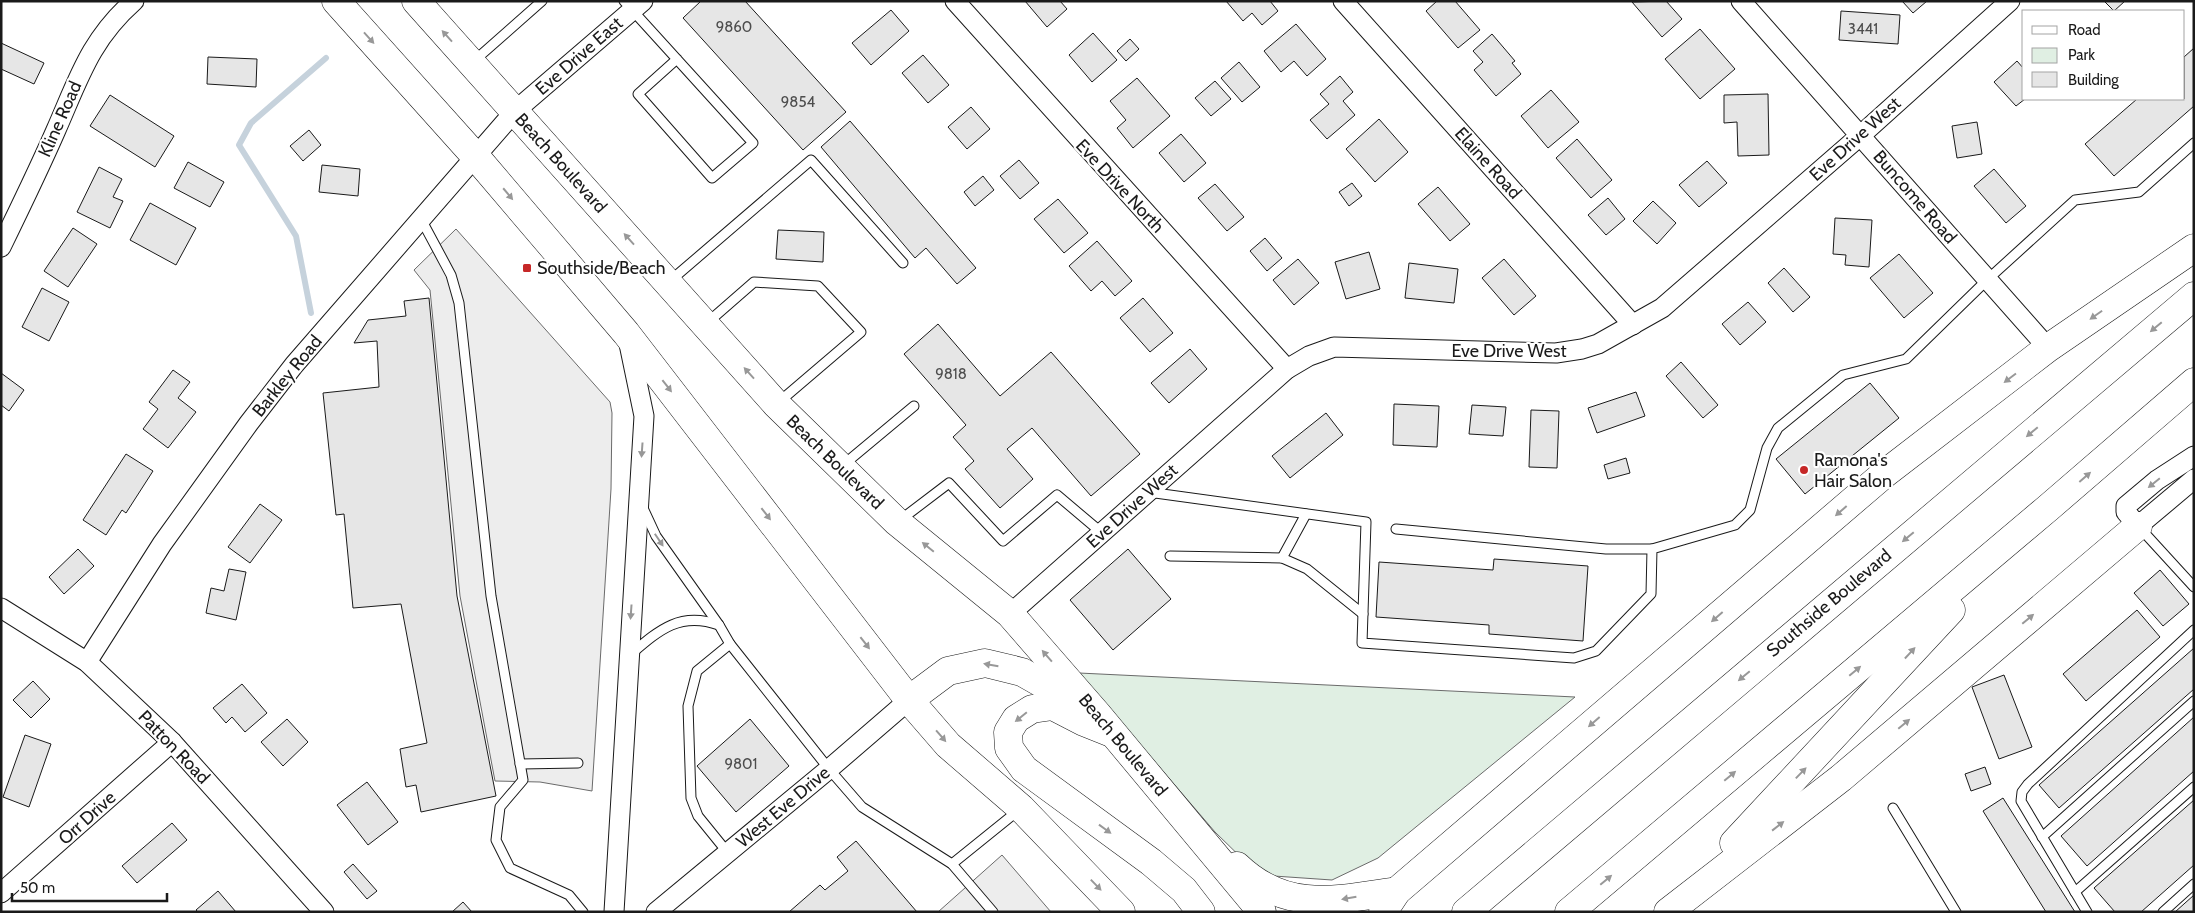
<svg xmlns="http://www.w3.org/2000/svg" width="2195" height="913" viewBox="0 0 2195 913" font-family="Cabin,sans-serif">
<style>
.green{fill:#e0efe3;stroke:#6a6a6a}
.parking{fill:#ededed;stroke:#6a6a6a}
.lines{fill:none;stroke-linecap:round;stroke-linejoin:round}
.stream{stroke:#c6d2dc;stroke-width:6}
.building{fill:#e6e6e6;stroke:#1a1a1a}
.service-casing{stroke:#1a1a1a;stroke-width:11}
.minor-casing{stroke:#1a1a1a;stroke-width:21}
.trunk-casing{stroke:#1a1a1a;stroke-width:29}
.service{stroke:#fff;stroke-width:9}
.minor{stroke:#fff;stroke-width:19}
.trunk{stroke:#fff;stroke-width:28}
.oneway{fill:#989898}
.poi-dot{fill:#c62828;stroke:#fff;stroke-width:2}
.labels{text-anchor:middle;stroke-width:4;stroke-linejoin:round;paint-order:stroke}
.number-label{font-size:15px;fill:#4d4d4d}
.street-label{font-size:18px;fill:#1a1a1a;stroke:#fff}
.poi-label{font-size:18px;fill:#1a1a1a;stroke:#fff;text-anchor:start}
</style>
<rect width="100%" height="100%" fill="#fff"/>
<path class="green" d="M1079,673L1575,697L1378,858L1332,880L1259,875L1215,832Z"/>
<g class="parking">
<path d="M456,229L610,402L612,413L611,489L592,791L540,782L495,781L460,596L430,290L414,270Z"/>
<path d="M1002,855L1051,912H938Z"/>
</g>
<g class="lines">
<path class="stream" d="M311,313L296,236L239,145L251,123L326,58"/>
</g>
<g class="building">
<path d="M701,1H745L846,112L803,150L683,18Z"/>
<path d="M1025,1H1060L1067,9L1047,27Z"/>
<path d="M1226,1H1270L1278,11L1262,25L1252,13L1243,21Z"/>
<path d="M1437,1H1455L1480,30L1458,48L1426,11Z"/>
<path d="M1666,1L1682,19L1662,37L1632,2Z"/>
<path d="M1902,1H1927L1913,13Z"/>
<path d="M2104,1H2125L2114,11Z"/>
<path d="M891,10L909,31L871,65L852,43Z"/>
<path d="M1841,11L1900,15L1898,44L1839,40Z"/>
<path d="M1296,24L1326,59L1307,76L1294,61L1281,72L1264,51Z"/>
<path d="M1700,29L1735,69L1700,99L1665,59Z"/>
<path d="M1093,33L1117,60L1092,82L1069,55Z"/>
<path d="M1492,34L1515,61L1512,63L1521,74L1496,96L1474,70L1483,62L1473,51Z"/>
<path d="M1130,39L1139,49L1126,61L1117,51Z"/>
<path d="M1,43L44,63L34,84L1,69Z"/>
<path d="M2194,48V106L2114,176L2085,144L2137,99H2184V57Z"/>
<path d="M923,55L949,85L928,103L902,73Z"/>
<path d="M208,57L257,59L256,87L207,84Z"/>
<path d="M2017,61L2024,69L2025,99L2016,106L1994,82Z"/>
<path d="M1239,62L1260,87L1242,102L1221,78Z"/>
<path d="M1340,76L1353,92L1343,101L1355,115L1327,139L1310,120L1329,104L1320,94Z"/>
<path d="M1137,78L1170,116L1133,148L1117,128L1126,120L1110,101Z"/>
<path d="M1215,81L1231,99L1211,116L1195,98Z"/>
<path d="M1551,90L1579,122L1548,148L1521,116Z"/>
<path d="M1768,94L1769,155L1738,156L1737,122L1724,123V95Z"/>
<path d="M110,95L174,136L155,167L90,126Z"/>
<path d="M971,107L990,129L967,149L948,127Z"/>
<path d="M1379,119L1408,152L1375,182L1346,149Z"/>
<path d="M850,121L976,268L957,284L926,248L915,258L821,147Z"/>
<path d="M1977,122L1982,154L1957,158L1952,126Z"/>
<path d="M309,130L321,145L303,161L290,146Z"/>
<path d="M1181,134L1206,163L1184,182L1159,153Z"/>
<path d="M1577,139L1612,180L1591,198L1556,158Z"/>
<path d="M1019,160L1039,183L1020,199L1000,176Z"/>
<path d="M1707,161L1727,183L1699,207L1679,185Z"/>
<path d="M188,162L224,182L210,207L174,188Z"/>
<path d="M322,165L360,169L358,196L319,192Z"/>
<path d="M99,167L122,179L113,197L123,201L110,228L77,212Z"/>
<path d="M1994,169L2026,206L2006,223L1974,186Z"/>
<path d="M983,176L994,190L975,206L964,192Z"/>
<path d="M1352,183L1362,196L1349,206L1339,192Z"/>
<path d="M1215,184L1244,217L1227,231L1198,198Z"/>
<path d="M1438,187L1470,224L1450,241L1418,204Z"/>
<path d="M1608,198L1625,219L1606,235L1588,215Z"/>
<path d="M1058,199L1088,233L1064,253L1034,219Z"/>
<path d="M1653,201L1676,223L1657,244L1633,221Z"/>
<path d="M150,203L196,228L176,265L130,240Z"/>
<path d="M1835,218L1872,220L1869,267L1845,265L1846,255L1833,254Z"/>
<path d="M73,228L97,244L68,287L44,271Z"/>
<path d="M778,230L824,232L823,262L776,259Z"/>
<path d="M1265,238L1282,258L1267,271L1250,251Z"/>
<path d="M1097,241L1132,281L1115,296L1102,281L1091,291L1069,266Z"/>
<path d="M1369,252L1380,289L1346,299L1335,262Z"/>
<path d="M1899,254L1933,293L1904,318L1870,278Z"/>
<path d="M1298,259L1319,283L1294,305L1273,280Z"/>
<path d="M1504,259L1536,296L1514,315L1482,278Z"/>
<path d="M1409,263L1458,269L1454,303L1405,298Z"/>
<path d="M1784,268L1810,297L1793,312L1768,283Z"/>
<path d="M42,288L69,302L49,341L22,327Z"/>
<path d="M429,298L457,596L496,796L421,812L416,785L406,787L400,749L427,743L401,604L353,608L344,514L336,515L323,393L379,387L377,341L354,343L368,320L406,316L404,301Z"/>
<path d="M1143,298L1173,333L1150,352L1120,318Z"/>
<path d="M1748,302L1766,322L1740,345L1722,324Z"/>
<path d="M938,324L1000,396L1051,352L1140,454L1091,496L1032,428L1007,449L1033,479L1000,508L965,469L974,461L953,437L966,425L904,354Z"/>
<path d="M1190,349L1207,369L1169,403L1151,383Z"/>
<path d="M1681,362L1718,405L1703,418L1666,376Z"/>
<path d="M173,370L190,382L178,398L196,412L168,448L143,429L158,409L149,402Z"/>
<path d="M1,373L24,390L9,411L1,405Z"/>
<path d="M1870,383L1899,418L1805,494L1776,459Z"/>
<path d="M1636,392L1645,416L1597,433L1588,408Z"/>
<path d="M1394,404L1439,406L1437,447L1393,445Z"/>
<path d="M1472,405L1506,407L1503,436L1469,434Z"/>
<path d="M1531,410L1559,411L1557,468L1529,467Z"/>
<path d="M1326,413L1343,435L1290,478L1272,456Z"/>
<path d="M126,454L153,471L126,513L122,510L106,535L83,520Z"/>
<path d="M1626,458L1630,473L1608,479L1604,465Z"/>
<path d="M260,504L282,520L250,563L228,547Z"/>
<path d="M78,549L94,566L64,594L49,577Z"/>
<path d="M1128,549L1171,599L1113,650L1070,600Z"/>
<path d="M1494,559L1588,566L1583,641L1489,634V625L1376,617L1379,562L1493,570Z"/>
<path d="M229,569L246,572L236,620L206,613L211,588L224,591Z"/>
<path d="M2160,570L2189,604L2163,626L2134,593Z"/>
<path d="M2137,610L2160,637L2086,701L2063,674Z"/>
<path d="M2194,648V689L2059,808L2039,785Z"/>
<path d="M2004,675L2032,747L1999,759L1972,687Z"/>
<path d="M33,681L50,699L31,718L13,700Z"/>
<path d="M242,684L267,713L245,732L232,717L226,723L213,708Z"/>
<path d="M2194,717V771L2087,866L2061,836Z"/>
<path d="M287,719L308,742L283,766L261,742Z"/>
<path d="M750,719L789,766L736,812L697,766Z"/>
<path d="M25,735L51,744L29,807L3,797Z"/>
<path d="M1985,767L1991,784L1971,791L1965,774Z"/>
<path d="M367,782L398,822L368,845L337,805Z"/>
<path d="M2003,798L2075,912H2046L1983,811Z"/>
<path d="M2194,800V865L2141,912H2115L2094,888Z"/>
<path d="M172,823L187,840L137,883L122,866Z"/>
<path d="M856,841L917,912H789L820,885L825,890L848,871L837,857Z"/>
<path d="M353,864L377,891L367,899L344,872Z"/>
<path d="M218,891L236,912H198L196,910Z"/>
<path d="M2194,895V912H2175Z"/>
<path d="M463,902L472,912H452Z"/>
</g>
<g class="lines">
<defs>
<g id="service">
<path d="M624,1L753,143L712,178L638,94L677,59"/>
<path d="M474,61L542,1"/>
<path d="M421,219L451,275L459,303L491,596L523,780L500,807L496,840L510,868L569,895L583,912"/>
<path d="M670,281L811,160L903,263"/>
<path d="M707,323L754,282L818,286L861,332L779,402"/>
<path d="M842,466L914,406"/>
<path d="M1148,492L1366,522L1362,643L1574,658L1596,651L1651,594L1652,549L1735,525L1750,510L1767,448L1778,428L1843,375L1906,359L1987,280L2075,200L2139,192L2194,143"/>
<path d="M643,508L656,536L719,625L730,644L829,769L862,807L952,864L993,912"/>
<path d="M899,521L949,483L1003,541L1057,495L1102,533"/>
<path d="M2140,528L2194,587"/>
<path d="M1396,529L1606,549H1652"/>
<path d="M1170,556L1282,558L1307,569L1363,614"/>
<path d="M1282,558L1306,514"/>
<path d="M630,655C659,630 680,611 719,625"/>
<path d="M520,764L578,763"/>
<path d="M1893,808L1956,912"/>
<path d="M2042,837L2194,701"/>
<path d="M728,853L698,816L691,798L688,706L697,671L730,644"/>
<path d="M952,864L1019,810"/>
<path d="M2075,892L2194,787"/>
<path d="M2087,912L2021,801L2022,792L2028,784L2194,630"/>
<path d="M2163,912L2194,884"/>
</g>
<g id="minor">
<path d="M955,1L1287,369"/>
<path d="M1343,1L1633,325"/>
<path d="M1741,1L2048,348"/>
<path d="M1,247C20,208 39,169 56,130C79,78 90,40 134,1"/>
<path d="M2194,456L2157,480L2126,506V512L2138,526L2194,479"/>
<path d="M1,608L87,662L172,742L324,912"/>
<path d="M1010,614L1287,369L1309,356L1334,347L1556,353L1582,349L1598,344L1662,308L1861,135L2010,1"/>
<path d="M87,662L162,544L249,423L294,365L515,111L643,1"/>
<path d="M1,893L172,742"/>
<path d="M614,912L644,416L628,339"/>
<path d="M656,912L829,769L909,700"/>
</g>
<g id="trunk">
<path d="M336,1L476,157L626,333L909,700L948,745L1021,808L1121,912"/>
<path d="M416,1L776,404L897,522L1010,614L1098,715L1262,912"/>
<path d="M909,700L948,671L985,663L1022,672L1080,705"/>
<path d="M1109,732L1084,722L1053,706L1032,709L1016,719L1008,732L1009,748L1024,769L1151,862L1184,890L1201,912"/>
<path d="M1734,843L1951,610"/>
<path d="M1237,866C1286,913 1337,900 1397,891"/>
<path d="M1383,912L1397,891L1883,475L2048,348L2194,248"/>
<path d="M1466,912L2194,296"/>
<path d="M1569,912L2048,508L2194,382"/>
<path d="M1668,912L1841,778L2138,526"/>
</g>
</defs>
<use href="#service" class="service-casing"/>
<use href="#minor" class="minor-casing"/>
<use href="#trunk" class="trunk-casing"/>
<use href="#service" class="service"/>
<use href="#minor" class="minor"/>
<use href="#trunk" class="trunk"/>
</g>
<defs><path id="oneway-solid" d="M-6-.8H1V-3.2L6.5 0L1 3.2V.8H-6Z" transform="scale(1.25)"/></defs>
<g class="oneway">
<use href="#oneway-solid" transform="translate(447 36) rotate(-132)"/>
<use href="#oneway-solid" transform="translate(369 38) rotate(48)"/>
<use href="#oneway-solid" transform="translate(508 194) rotate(50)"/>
<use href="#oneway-solid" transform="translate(629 239) rotate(-132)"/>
<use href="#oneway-solid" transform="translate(2096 315) rotate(145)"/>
<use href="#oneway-solid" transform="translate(2156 327) rotate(140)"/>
<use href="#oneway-solid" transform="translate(749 373) rotate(-132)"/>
<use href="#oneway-solid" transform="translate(2010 378) rotate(143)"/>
<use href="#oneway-solid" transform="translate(667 386) rotate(52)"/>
<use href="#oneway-solid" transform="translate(2032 432) rotate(140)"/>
<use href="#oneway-solid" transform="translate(642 450) rotate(94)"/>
<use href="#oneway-solid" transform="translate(2085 477) rotate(-41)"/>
<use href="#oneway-solid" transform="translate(2154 483) rotate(141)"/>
<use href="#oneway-solid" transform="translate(1841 511) rotate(139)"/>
<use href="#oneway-solid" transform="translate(766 514) rotate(52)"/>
<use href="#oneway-solid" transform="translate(1908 537) rotate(140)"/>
<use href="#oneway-solid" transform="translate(659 540) rotate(56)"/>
<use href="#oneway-solid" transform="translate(928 547) rotate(-141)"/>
<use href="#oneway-solid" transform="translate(631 612) rotate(94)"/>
<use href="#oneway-solid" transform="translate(1717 617) rotate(139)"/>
<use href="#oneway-solid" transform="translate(2028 619) rotate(-40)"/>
<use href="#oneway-solid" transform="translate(865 643) rotate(52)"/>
<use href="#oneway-solid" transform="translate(1910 653) rotate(-47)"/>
<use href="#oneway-solid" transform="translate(1047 656) rotate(-131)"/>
<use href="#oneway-solid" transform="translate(991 665) rotate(-170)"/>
<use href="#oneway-solid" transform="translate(1855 671) rotate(-40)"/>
<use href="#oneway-solid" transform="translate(1744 676) rotate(140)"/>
<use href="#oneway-solid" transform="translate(1021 717) rotate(141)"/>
<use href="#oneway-solid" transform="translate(1594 722) rotate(139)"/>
<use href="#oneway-solid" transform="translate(1904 724) rotate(-40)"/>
<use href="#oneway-solid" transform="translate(941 736) rotate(49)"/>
<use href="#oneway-solid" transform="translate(1801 773) rotate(-46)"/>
<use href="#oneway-solid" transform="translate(1730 776) rotate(-40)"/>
<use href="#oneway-solid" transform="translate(1778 826) rotate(-38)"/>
<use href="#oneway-solid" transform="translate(1105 829) rotate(36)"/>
<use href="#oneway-solid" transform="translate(1606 880) rotate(-40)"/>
<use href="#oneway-solid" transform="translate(1096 885) rotate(46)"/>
<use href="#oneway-solid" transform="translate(1349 898) rotate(170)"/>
</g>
<g class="poi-dot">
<rect x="522" y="263" width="10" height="10" rx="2.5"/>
<circle cx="1804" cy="470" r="5"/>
</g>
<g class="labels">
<g class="number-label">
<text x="734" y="32">9860</text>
<text x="1863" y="34">3441</text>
<text x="798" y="107">9854</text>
<text x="951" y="379">9818</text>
<text x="741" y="769">9801</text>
</g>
<g class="street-label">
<text transform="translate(579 56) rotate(-41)" y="6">Eve Drive East</text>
<text transform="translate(60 119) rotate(-66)" y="6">Kline Road</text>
<text transform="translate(1855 139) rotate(-42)" y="6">Eve Drive West</text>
<text transform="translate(561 163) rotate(48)" y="6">Beach Boulevard</text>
<text transform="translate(1488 163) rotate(48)" y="6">Elaine Road</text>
<text transform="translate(1120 186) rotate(47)" y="6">Eve Drive North</text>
<text transform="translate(1915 197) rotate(49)" y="6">Buncome Road</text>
<text x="1509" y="357">Eve Drive West</text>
<text transform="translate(287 376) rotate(-51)" y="6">Barkley Road</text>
<text transform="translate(835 462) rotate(44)" y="6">Beach Boulevard</text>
<text transform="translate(1132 506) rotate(-42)" y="6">Eve Drive West</text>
<text transform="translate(1829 603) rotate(-40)" y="6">Southside Boulevard</text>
<text transform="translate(1123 745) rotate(50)" y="6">Beach Boulevard</text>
<text transform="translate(174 747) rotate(46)" y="6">Patton Road</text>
<text transform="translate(783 807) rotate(-40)" y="6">West Eve Drive</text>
<text transform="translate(87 818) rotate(-42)" y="6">Orr Drive</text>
</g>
<g class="poi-label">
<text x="537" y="274">Southside/Beach</text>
<text x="1814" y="466">Ramona's<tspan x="1814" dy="21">Hair Salon</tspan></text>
</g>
</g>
<rect width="2195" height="913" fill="none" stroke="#1a1a1a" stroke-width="5"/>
<rect x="2022" y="10" width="162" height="90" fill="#ffffff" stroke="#a3a3a3"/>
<rect x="2032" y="26" width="25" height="8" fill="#ffffff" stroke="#a3a3a3"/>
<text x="2068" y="35" font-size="15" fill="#1a1a1a">Road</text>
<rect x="2032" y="48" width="25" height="15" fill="#e0efe3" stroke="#a3a3a3"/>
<text x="2068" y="60" font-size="15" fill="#1a1a1a">Park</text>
<rect x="2032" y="72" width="25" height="15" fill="#e6e6e6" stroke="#a3a3a3"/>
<text x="2068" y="85" font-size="15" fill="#1a1a1a">Building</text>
<path d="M12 893v8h155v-8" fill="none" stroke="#1a1a1a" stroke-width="2.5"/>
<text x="20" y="893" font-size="15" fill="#1a1a1a" stroke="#ffffff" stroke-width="4" paint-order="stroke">50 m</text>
</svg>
